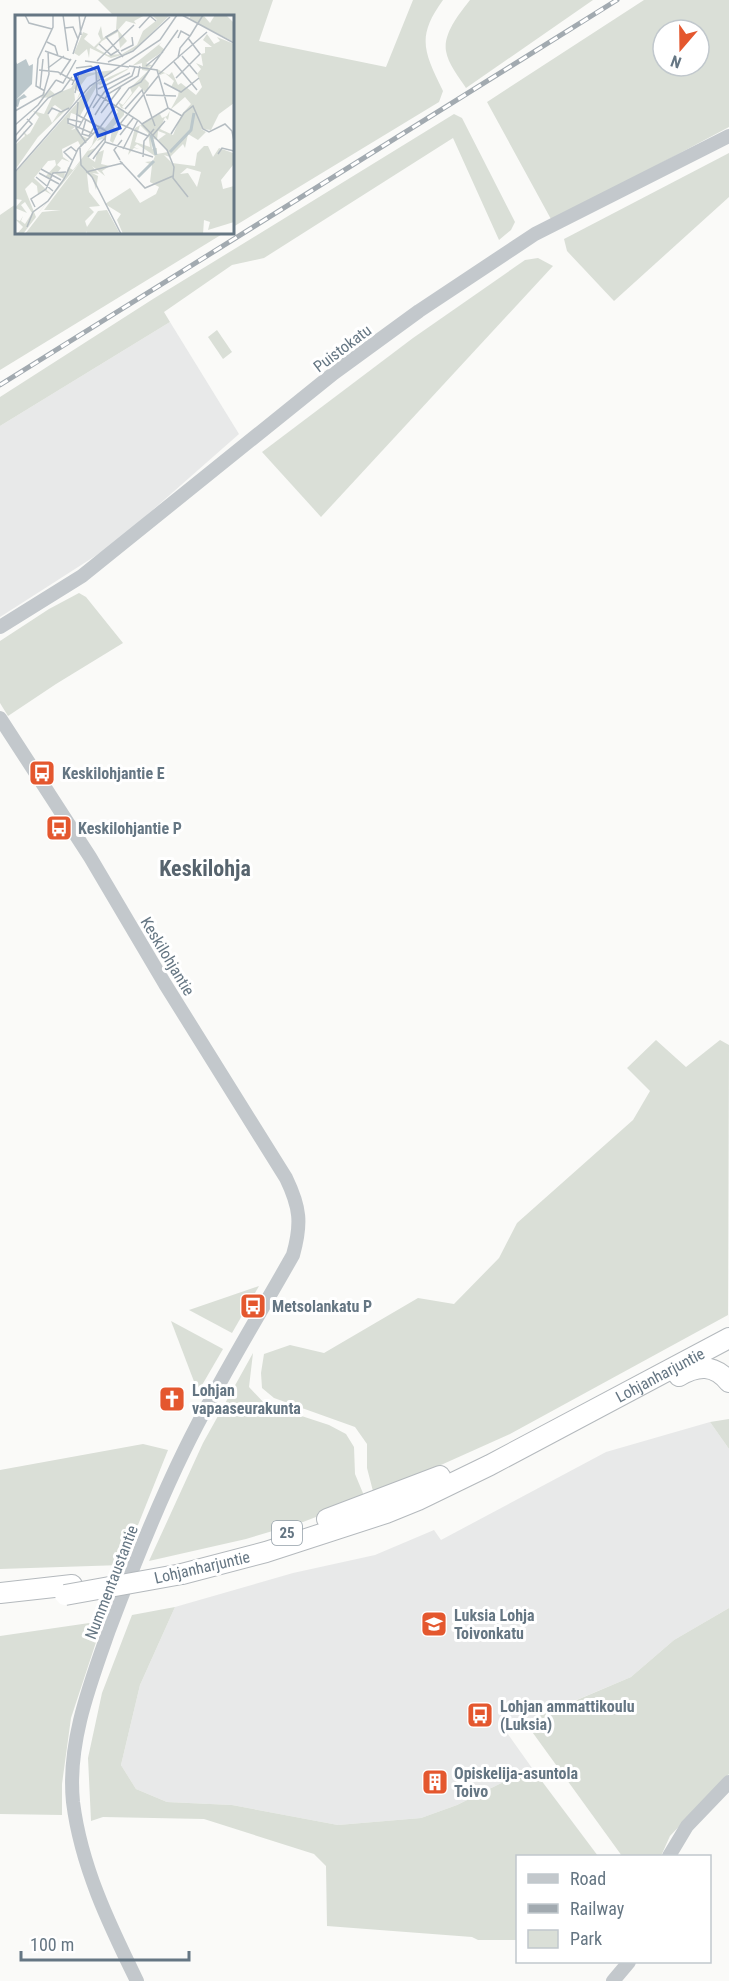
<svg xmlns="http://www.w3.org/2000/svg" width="729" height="1981" viewBox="0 0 729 1981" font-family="'Roboto Condensed',sans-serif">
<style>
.built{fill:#e8e9e9}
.green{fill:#dadfd7;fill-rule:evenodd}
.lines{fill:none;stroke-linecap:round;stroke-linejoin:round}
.highway-casing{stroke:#b4b9bd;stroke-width:22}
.minor{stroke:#c3c8cc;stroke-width:14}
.highway{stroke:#fff;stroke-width:20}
.rail-casing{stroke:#a2aab0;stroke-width:5}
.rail{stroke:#fff;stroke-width:3;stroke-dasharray:9;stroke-linecap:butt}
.highway-bridge-casing{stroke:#b4b9bd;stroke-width:22;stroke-linecap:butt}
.highway-bridge{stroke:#fff;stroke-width:20}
.labels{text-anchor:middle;stroke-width:6;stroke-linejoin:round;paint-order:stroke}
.shield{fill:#fff;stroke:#939fa8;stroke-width:1.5}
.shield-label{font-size:15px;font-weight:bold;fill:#657683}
.street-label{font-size:16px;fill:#657683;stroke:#fff}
.poi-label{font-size:16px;font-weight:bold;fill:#657683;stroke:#fff;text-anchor:start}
.district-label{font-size:22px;font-weight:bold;fill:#57646e;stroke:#fff}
.inset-river{fill:none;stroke:#bbc7cb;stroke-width:3}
.inset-road{fill:none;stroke:#b5bdc2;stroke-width:1.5}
.view{fill:#1d4ed8;fill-opacity:0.15;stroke:#1d4ed8;stroke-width:3}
.inset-edge{fill:none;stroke:#657683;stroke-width:3}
</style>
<rect width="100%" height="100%" fill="#fafaf8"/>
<g class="built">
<path d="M170,322L239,434L114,544L0,617V426Z"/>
<path d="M710,1422L729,1449V1608L674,1640L631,1677L505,1730L532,1768L457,1805L421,1818L338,1825L232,1805L167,1802L136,1789L121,1765L140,1685L175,1607L293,1573L375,1555L434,1530L441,1540L606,1452Z"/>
</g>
<g class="green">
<path d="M98,0H273L259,41L386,67L413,0H443C416,37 424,52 443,91L439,102L233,227L232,16H114Z"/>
<path d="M470,0H593L466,88C459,77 448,64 446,51C443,33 460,13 470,0Z"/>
<path d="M644,0H729V127L552,221L487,102ZM663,30H699V66H663Z"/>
<path d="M454,114L462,118L515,222L511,230L499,240L453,138L264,258L232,265L164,312L170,322L0,426V397L153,299Z"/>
<path d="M729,153V197L614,301L567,251L564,239Z"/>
<path d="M16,204V232L224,233L0,370V215Z"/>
<path d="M538,258L553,266L321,517L262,452L413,338L525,260Z"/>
<path d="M217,330L232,352L223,359L208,337Z"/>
<path d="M79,593L86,597L123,643L56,684L8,716L0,703V641L49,609Z"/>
<path d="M656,1040L686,1067L720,1040L729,1045L728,1315L510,1434L374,1495L367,1468V1444L355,1427L274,1398L262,1388L261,1373L264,1354L290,1345L324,1353L418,1298L454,1304L499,1258L517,1223L633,1120L650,1091L627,1068Z"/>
<path d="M259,1286L232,1333L189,1310Z"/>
<path d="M171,1321L223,1349L198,1392Z"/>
<path d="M253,1353L249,1387L265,1404L329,1425L346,1434L354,1447L355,1474L365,1498L303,1522L246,1539L149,1561L203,1443Z"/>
<path d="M729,1419V1449L710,1422Z"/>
<path d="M143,1444L168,1450L122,1565L0,1569V1470Z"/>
<path d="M175,1607L140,1685L121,1765L136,1789L167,1802L232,1805L338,1825L421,1818L457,1805L532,1768L598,1856H518L517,1940H478L472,1937L327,1926L326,1866L314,1854L204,1819L103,1817L91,1821L88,1758L102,1693L132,1615Z"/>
<path d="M729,1608V1774L670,1836L661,1856H622L525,1722L631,1677L674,1640Z"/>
<path d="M103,1621L71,1718L62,1784V1815L0,1814V1636Z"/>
</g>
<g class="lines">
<defs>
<g id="highway">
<path d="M679,1376C698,1365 714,1364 729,1382"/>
<path d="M327,1519L440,1476"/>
<path id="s1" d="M182,1574L266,1552L386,1513L418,1500L490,1465L729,1338"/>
<path d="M0,1593L72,1585"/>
</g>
</defs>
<use href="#highway" class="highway-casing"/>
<g class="minor">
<path d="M0,627L82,576L334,373L419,311L535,234L729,136"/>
<path d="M0,718L90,857L165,984L286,1178C300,1207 302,1223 293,1255C257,1319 217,1383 185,1449C156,1508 132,1569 109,1630C90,1684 67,1743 73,1802C81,1866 109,1924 137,1981"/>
<path d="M669,1856L687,1826L729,1782"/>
<path d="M613,1981L629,1962"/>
</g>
<use href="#highway" class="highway"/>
<defs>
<path id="rail" d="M0,385L617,0"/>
</defs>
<use href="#rail" class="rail-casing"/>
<use href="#rail" class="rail"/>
<defs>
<path id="highway-bridge" d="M65,1595L182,1574"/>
</defs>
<use href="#highway-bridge" class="highway-bridge-casing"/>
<use href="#highway-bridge" class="highway-bridge"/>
</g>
<defs>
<symbol id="bus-square" viewBox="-11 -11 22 22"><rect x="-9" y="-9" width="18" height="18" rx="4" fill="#e4572e" stroke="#fff"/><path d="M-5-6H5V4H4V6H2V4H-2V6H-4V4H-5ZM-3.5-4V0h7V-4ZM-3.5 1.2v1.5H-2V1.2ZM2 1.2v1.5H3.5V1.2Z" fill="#fff"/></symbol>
<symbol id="church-square" viewBox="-11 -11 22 22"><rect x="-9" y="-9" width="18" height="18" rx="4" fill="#e4572e" stroke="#fff"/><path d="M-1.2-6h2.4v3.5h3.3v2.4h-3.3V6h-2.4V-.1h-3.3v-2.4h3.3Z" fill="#fff"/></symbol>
<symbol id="school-square" viewBox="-11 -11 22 22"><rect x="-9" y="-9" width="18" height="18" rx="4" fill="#e4572e" stroke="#fff"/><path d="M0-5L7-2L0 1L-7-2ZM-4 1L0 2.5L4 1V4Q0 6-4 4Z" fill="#fff"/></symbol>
<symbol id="building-square" viewBox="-11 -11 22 22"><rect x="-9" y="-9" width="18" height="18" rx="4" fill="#e4572e" stroke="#fff"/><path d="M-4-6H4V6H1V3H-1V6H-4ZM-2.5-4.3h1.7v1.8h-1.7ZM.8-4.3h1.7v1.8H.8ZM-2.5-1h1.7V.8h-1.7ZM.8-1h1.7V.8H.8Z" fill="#fff"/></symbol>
</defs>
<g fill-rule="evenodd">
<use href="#bus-square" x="27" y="758" width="30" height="30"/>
<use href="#bus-square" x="44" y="813" width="30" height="30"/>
<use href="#bus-square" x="238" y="1291" width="30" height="30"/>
<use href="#church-square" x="157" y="1384" width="30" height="30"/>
<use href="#school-square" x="419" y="1609" width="30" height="30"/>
<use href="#bus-square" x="465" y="1700" width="30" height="30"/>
<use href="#building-square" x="420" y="1767" width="30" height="30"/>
</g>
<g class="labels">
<rect class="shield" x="272" y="1521" width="30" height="24" rx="4.5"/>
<g class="shield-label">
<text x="287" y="1538">25</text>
</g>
<g class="street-label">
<text transform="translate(342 348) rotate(-37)" y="6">Puistokatu</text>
<text transform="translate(168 956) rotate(59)" y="6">Keskilohjantie</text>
<text dy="6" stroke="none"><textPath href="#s1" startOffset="520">Lohjanharjuntie</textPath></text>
<text transform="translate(202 1567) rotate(-13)" y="6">Lohjanharjuntie</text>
<text transform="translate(111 1582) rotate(-69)" y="6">Nummentaustantie</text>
</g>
<g class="poi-label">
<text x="62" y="779">Keskilohjantie E</text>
<text x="78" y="834">Keskilohjantie P</text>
<text x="272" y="1312">Metsolankatu P</text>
<text x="192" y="1396">Lohjan<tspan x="192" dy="18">vapaaseurakunta</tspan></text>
<text x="454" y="1621">Luksia Lohja<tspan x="454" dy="18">Toivonkatu</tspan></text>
<text x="500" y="1712">Lohjan ammattikoulu<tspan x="500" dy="18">(Luksia)</tspan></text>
<text x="454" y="1779">Opiskelija-asuntola<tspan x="454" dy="18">Toivo</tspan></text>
</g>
<g class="district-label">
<text x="205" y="876">Keskilohja</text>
</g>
</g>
<g transform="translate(15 15)">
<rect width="219" height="219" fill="#fafaf8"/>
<path d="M102,0H130L119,6L121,9L111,6L103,15L112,26L105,33L103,17L87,26L81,33L93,40L107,39L122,30L128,16L142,5L137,0L154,1L120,34L107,40L96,43L75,33L74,43L72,34L64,41L59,38L68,17L73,19L69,24L79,32L86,25L83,19L86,11L88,23L101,15ZM176,0H188L195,8L200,0H211L219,8V27L174,4ZM192,19L199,29L205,26L202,22L219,29V88L204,99L196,115L186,114L191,117L183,125L173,119L170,133L168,129L155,142L149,140L157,148L180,151L182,138L189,131H193L198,142L204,133L218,138V150L206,165L208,174L219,171V207L193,215L195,207L189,205L188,219H108L102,205L106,199L90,189L115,173L125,188L141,179L144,172L135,167L137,150L130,147L138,146L140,141L122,129L119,132L124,134L119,133L113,140L120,113L145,99L147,103L152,101L163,81L164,75L156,72L159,66L150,58L145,60L142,54L154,60L157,57L163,70L166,68L181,80L187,72L182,59L186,54L181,48L188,51L186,39L190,38V32H197L188,25ZM170,82L176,89L167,99L158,120L145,114L150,102L153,105L155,95ZM125,110L133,118L135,132L120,127ZM143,116L151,119L143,125L153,137L142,139V133L137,134L136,123L142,125ZM172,153L186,157L182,172L173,158L165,159ZM147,27L144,30L150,35L131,48L138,51L132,52L136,53L130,64L134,68L133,74L130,77L124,71L107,92L110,94L106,93L103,87L108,90L117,78L115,73L133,56L127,55V48L117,51ZM114,53L112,55L85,70L83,69L65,101L56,98L53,109L60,112L56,115L63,113L65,120L74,124L71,127L67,124L70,128L66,132L63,126L47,134L48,142L55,147L47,144L42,150L46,153L43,157H50L49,164L39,158L35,164L30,162L41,150L40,145L33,146L19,163L37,180L30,176L23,180L22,171L17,167L10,174L21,202L8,219H2L8,212L0,204L5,206L8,201L6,206L10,209L17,198L10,187L6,190L12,198L0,193L7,185L1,184L0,158L79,69ZM99,55L82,65L81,59L72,62L63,74L67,77L62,84L65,77L59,74L60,85L55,93L48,96L40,90L36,93L33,99L37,108L44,97L51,95L23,122L0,155V130L10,121L8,116L12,120L15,118L24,102L18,96L29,99L37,82L26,83L30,76V80L35,75L40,79L56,73L66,59ZM101,94L109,95V100L98,112L104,115L98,128L95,126L97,115H93L90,123L82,126L87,118L73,136L80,133L73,142L80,147L82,138L89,135L86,149L95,151L87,156L90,161L77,151L84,159L77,158L83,161L81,175L77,161L72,159L74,177L85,191L74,192L79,197L70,206L72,212L83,196L92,195L105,219H71L72,216L70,219H10L27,197L46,195H29L66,146L21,201L50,164L53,152L58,155L77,130L83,110L90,113L103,97Z" fill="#dadfd7" fill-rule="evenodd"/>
<path d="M11,44L14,51L18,49L17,69L1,85L9,79L12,82L5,85L3,92L0,91V45L2,49Z" fill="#bbc7cb"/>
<path class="inset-river" d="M136,120L141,140M155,137L176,115L179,98M123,162L139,146"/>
<path class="inset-road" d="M10,0L14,8L37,14M48,0L53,36M64,0L66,20M167,0L219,28M50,13L58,12L63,24M124,13L135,1L141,6M103,15L91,22L108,42M175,21L188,0M163,23L166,16L175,21L165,33L163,43M32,27L40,31L43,41M84,29L96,40L104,35M30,36L55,45M106,36L118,30L117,22M58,39L71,0M167,41L182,59M70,46L114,52M82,46L119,10M93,47L118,36L155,2M159,47L182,75M114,51L142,55L153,93L167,101M131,51L148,37M33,53L49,41M61,53L76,51L81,56L82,79M24,55L43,57L59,66M144,59L192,17M45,60L56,44M161,63L185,39L173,23M41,65L48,68L61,45M149,68L166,77L184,63M57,70L63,58L79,54M25,74L28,44M83,74L115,58M30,76L21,71L23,44L38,12V0M60,78L64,58M82,79L124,106L152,135L159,152L158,163L173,182M131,80L161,81M63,87L61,113L71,128M78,93L90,76L117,61L120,52M110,94L127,75L140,111M0,96L28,80L34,59L33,37M86,98L106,72M33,99L37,93L46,97L54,93M61,99L91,116L90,127L78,144M80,100L93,79L123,61L125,51M71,104L67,119L74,121L81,109M66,107L53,104V108L79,119M103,108L133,121M105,109L144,60M127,109L153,93M0,110L23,90L41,65M64,112L82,79M156,119L169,98L178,91L188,114L194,117L210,109L217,116L219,126M105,120L119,102M138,120L150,106M0,121L33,83L47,76L57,62M90,127L138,142M0,128L17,109L12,104M65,133L66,150L77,162L106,219M108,134L123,105M203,139L207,133L219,136M73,142L90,123M128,142L129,126L139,114M57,145L49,137L56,132L62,137M105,145L99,135L107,125M105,146L130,173L158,161M26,154L46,165M0,157L75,71L145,25L162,0M71,157L108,148M24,158L44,169M21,162L38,176M20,192L16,184L31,174L38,158L51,157M12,212L18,197L33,186L49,164L63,134L86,111L114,73L126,67L163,15"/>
<path class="view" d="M83,52L105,113L83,121L60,60Z"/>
<rect width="219" height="219" class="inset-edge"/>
</g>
<rect x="516" y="1855" width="195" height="108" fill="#ffffff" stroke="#c1c8cd" stroke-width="1.5"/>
<rect x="528" y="1874" width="30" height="9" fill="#c3c8cc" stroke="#c1c8cd" stroke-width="1.5"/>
<text x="570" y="1885" font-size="18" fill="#657683">Road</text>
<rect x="528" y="1904" width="30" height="9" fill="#a2aab0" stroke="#c1c8cd" stroke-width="1.5"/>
<text x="570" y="1915" font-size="18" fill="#657683">Railway</text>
<rect x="528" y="1930" width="30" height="18" fill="#dadfd7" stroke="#c1c8cd" stroke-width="1.5"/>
<text x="570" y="1945" font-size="18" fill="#657683">Park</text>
<g transform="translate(681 48) rotate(200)"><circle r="28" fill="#ffffff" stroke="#c1c8cd" stroke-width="1.5"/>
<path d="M0-4.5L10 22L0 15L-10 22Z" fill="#e4572e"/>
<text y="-9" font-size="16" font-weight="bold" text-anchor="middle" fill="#657683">N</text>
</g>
<path d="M21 1951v9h168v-9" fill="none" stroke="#657683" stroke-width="3"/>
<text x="30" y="1951" font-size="18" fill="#657683" stroke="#ffffff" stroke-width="4.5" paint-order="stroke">100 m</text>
</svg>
